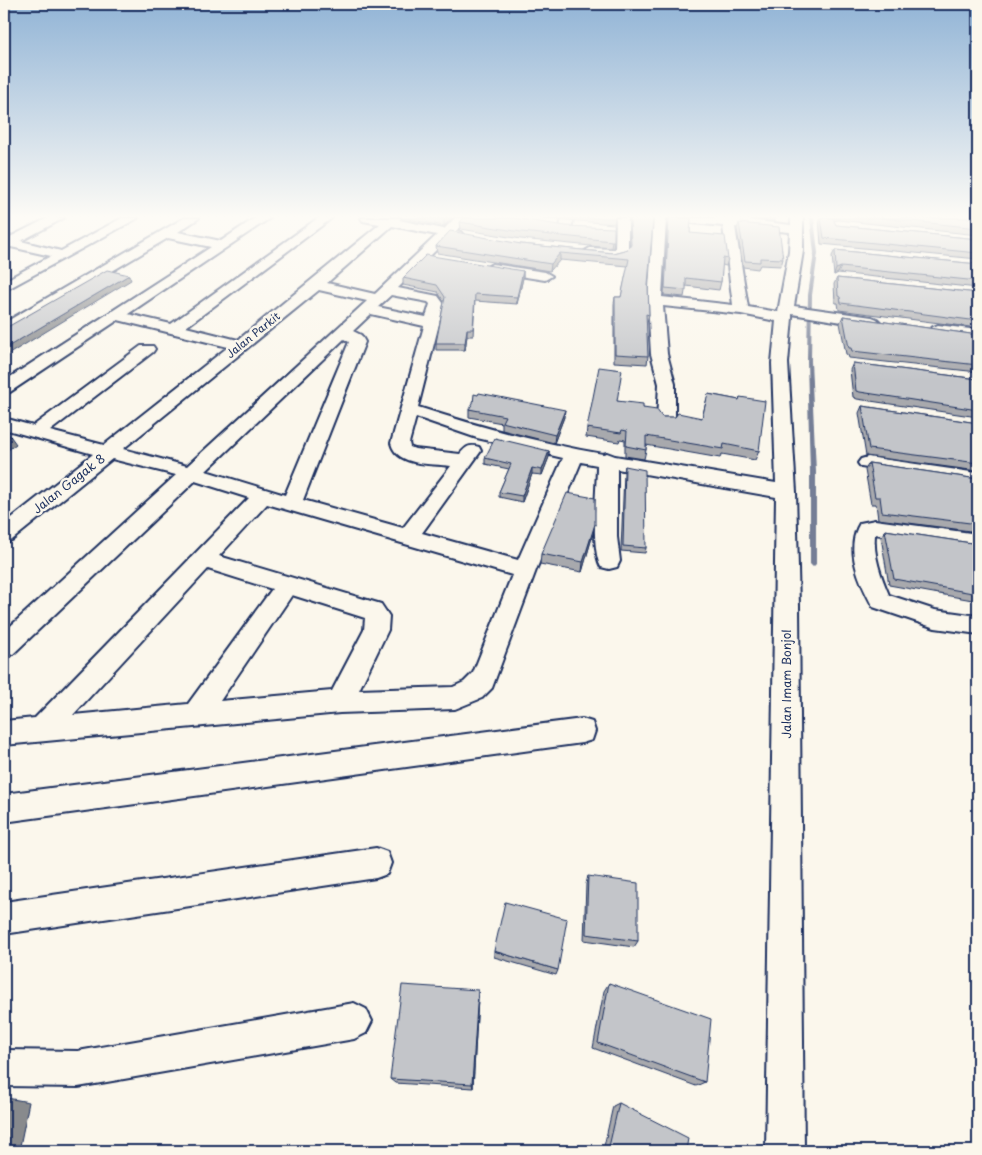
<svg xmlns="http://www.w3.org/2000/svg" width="982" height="1155" viewBox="0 0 982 1155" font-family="'Playpen Sans',sans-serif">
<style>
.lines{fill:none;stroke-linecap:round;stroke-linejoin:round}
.stream{fill:#747e96;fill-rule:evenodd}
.minor-casing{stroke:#1b2f5e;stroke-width:4}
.minor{fill:#fbf7ec;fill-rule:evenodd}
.wall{fill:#a8a9ad;stroke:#1b2f5e}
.shaded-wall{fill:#888a8d;stroke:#1b2f5e}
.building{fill:#c3c5c9;stroke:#1b2f5e}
.labels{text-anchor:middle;stroke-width:5;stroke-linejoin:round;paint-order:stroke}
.far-street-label{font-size:11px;fill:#1b2f5e;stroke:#fbf7ec}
.street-label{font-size:12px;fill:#1b2f5e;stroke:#fbf7ec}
</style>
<rect width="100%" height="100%" fill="#fbf7ec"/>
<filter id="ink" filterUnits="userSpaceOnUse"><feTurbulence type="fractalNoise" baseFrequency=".02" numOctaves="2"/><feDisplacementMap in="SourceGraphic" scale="10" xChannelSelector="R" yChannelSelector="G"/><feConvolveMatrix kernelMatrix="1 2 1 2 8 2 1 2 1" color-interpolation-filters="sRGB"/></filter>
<g filter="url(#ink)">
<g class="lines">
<path class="stream" d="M810,218H814L818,253L812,295L811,361L816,472V564L813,567L810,564V472L807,361L808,295L814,253Z"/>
<defs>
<g id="minor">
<path d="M48,218H64L21,241L61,251L122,218H138L4,291V281L51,256L11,247L4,249V237L8,238Z"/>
<path d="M184,218H199L178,232L221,241L255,218H270L128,314L171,324L318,218H332L186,327L238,340L380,224L363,221L361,218H401L399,220L444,229L455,218H468L456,231L461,232L463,235L461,238L449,237L398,288L438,296L444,304L418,407C480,427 539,443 603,454L607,453L615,456L776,483L772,363L776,321L741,314L663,306L667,354L675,384V420L672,424L666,425L660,424L657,420L659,384L651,354L648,301L654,218H666L662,297L733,305L723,226L683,222L677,218H734L791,225V218H803V251L794,306L872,317L877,319L880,322L877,325L872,327L792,314V318L788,363L796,492L799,606L804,1151H766L776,497L617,469V537L620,561L617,567L609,569L601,567C590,547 597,490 597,465L581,462L536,570L492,688L482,698L455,709L340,713L4,745V721L35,718L249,498L195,481L13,654L4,657V632L176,475L112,459L12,540L4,543V524L93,454L4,429V418L33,426L141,346H153L155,349L153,352L50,431L104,445L228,347L118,320L10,392L4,393V381L211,247L168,238L9,332L4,334V323ZM392,226L437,235L375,294L327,283ZM735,227L790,232L789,251L778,312L748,307ZM319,290L367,301L187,466L123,449ZM391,295L428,302L430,304L426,317L378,307ZM371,314L424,326L391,443C397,467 431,463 451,466L403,528L303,500L365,342L361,335L353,331ZM344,339L349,342L285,495L206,471ZM416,417L477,438L563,458L518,560L422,533L481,451L479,447C469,444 466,447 460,454L415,449L410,447L409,443ZM267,504L512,575L473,673L464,682L453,687L359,690L388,630L389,616L381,604L219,556ZM208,569L272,589L188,704L73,715ZM292,595L365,618L364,630L332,691L220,701Z"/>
<path d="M562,218H574L570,230H562L560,227Z"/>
<path d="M616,218H628V251C618,261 598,258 585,255L583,252L590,248L615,249Z"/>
<path d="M492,264L545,272L552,276L545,280L487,271L485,268Z"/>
<path d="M938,325L978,330V340L933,333L930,330L933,327Z"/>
<path d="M868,457L978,473V485L861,467L858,463L861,459Z"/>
<path d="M875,520L978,534V550L875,534C873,555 881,576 889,595L935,610L978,616V634L935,628L873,607C860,583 844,549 860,523Z"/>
<path d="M582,719L592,722L595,731L592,740L582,743L4,822V794Z"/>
<path d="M376,848L387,852L391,863L387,874L376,878L4,934V902Z"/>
<path d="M354,1003L366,1009L372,1021L366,1033L354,1039L78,1087L4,1086V1050L78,1051Z"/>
</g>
</defs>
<use href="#minor" class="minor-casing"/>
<use href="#minor" class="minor"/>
</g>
<g class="wall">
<path d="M403,218H452L444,226Z"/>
<path d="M543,218H615L614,224Z"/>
<path d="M629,218H653L648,286L649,315L647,322H646L648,356L647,364L614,362V304L615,297H621L628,266L560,260L550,271L437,253L436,246L521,244L613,253L628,249L630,246Z"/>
<path d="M668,218H691L690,233L728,259L726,266L722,265L721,282L719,290L686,286L684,297L664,295Z"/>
<path d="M749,218H776L775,221Z"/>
<path d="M819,218H978V235L838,220L834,221L836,225L978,239V259L821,244Z"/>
<path d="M460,222L614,241L613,248H611L521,239L461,229Z"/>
<path d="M739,223L783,259L781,266L760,265L758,269L743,267L737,229Z"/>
<path d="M835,250L978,264V288L838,273L834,275L832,256Z"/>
<path d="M523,271V278L517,304L475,301L473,336H467L465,350H436V343L444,302L438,292L403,285V278Z"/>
<path d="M837,278L978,293V328L839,310L838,303H835L834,284Z"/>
<path d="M843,316L978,335V372L849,358L848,355L846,354L840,323Z"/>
<path d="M853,363L978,379V417L857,399L853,397L850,370Z"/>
<path d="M708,394L739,400L740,397L759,451L755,460L722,454L720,458L646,445V450L644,459L625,456V440L620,439L619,442L586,437L587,428L617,401L643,408L662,417L702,418Z"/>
<path d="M862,406L978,423V471L866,456L859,413Z"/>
<path d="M469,409L564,417L554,443L502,430V423L469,417Z"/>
<path d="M549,451V457L542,475L532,474L522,502L499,497V492L509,469L485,464V458Z"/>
<path d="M869,463L978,479V532L878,519L876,504H871L865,470Z"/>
<path d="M625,466L646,548L645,553L621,551L624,472Z"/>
<path d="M885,530L978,544V601L889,585L881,537Z"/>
<path d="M593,534L582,572L540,564L541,554Z"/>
<path d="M588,876L638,941L634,947L584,940L586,884Z"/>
<path d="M494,951L558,970L556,975L494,957Z"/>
<path d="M609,983L705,1082L696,1086L593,1048L604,991Z"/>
<path d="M478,990V998L473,1088L395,1083L390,1079Z"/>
<path d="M619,1103L686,1151H603L613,1106Z"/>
</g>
<g class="shaded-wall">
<path d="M445,218H452L444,226V219Z"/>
<path d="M833,218H839L838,220L834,221L830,225Z"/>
<path d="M612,241H614L613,248H611Z"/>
<path d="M560,253V260L550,271L551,264Z"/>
<path d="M841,267L838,273L834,275L836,269Z"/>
<path d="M523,271V278L517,304V297Z"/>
<path d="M129,275L131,280L4,357V349Z"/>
<path d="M467,329V336L465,350V343Z"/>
<path d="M565,410L564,417L554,443L555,435Z"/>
<path d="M8,433L16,444L4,453V436Z"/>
<path d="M549,451V457L542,475V470Z"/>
<path d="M532,468V474L522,502V496Z"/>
<path d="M595,524L593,534L582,572L583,562Z"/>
<path d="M478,990V998L473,1088L472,1084Z"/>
<path d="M7,1098L29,1102L19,1151H4V1114Z"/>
</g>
<g class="building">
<path d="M464,218H513L566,226L614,228V241H612L521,232L460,222Z"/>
<path d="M630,218H653L648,286L649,315L646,314L648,356L615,354V297H621L629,259L560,253L551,264L436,246L450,231L521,244L613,253L628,249L631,245Z"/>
<path d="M669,218H691L690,233L725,236L728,259L723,258L721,282L686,278V290L665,288Z"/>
<path d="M821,218H833V219L836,225L978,239V253L824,238Z"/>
<path d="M881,218H978V228Z"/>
<path d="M739,223L779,227L783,259L760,258V262L745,261Z"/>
<path d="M835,250L978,264V281L841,267L836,269Z"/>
<path d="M426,255L523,271L517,297L475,294L473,329H467L465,343H436L445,297L437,285L403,278Z"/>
<path d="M107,270L129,275L4,349V329Z"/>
<path d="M837,278L978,293V321L841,303L840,297L838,296Z"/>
<path d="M843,316L978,335V365L852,351L851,348H849Z"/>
<path d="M853,363L978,379V410L860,392L856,391Z"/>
<path d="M599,367L622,370L617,401L643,404V408L657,410L662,417H675L678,413L702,418L708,394L739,400L740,397L765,401L759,451L724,444L723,449L646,436V450L626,446L627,431L622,430L621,433L587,428Z"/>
<path d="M479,393L565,410L555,435L502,422L505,416L469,409L473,403L474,394L478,395Z"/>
<path d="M862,406L978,423V463L869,449Z"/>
<path d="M4,431L8,433L4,436Z"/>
<path d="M495,438L549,451L542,470L532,468L522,496L499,492L511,464L485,458Z"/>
<path d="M869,463L978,479V524L882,512L880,497H875Z"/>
<path d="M625,466L645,470L646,548L623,546Z"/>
<path d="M567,493L595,498V524L583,562L541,554Z"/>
<path d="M885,530L978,544V594L894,579Z"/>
<path d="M588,876L638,883V941L586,934Z"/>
<path d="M505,902L567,919L558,970L494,951Z"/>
<path d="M609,983L711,1019L705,1082L598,1043Z"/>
<path d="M402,985L478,990L472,1084L390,1079Z"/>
<path d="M7,1098L4,1114V1099Z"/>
<path d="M619,1103L688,1138L686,1151H608Z"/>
</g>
</g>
<linearGradient id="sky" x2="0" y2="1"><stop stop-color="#91b4d6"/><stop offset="0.57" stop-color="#fdfbf6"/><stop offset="1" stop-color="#fdfbf6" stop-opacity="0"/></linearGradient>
<rect width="982" height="380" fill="url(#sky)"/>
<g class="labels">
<g class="far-street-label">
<text transform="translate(253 335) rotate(-39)" y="4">Jalan Parkit</text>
</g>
<g class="street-label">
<text transform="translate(69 484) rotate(-38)" y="4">Jalan Gagak 8</text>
<text transform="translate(787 684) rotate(-90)" y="4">Jalan Imam Bonjol</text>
</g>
</g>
<rect width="982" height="1155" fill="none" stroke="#fbf7ec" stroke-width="20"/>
<rect x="10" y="10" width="962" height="1135" fill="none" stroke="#1b2f5e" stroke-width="2" filter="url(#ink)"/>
</svg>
